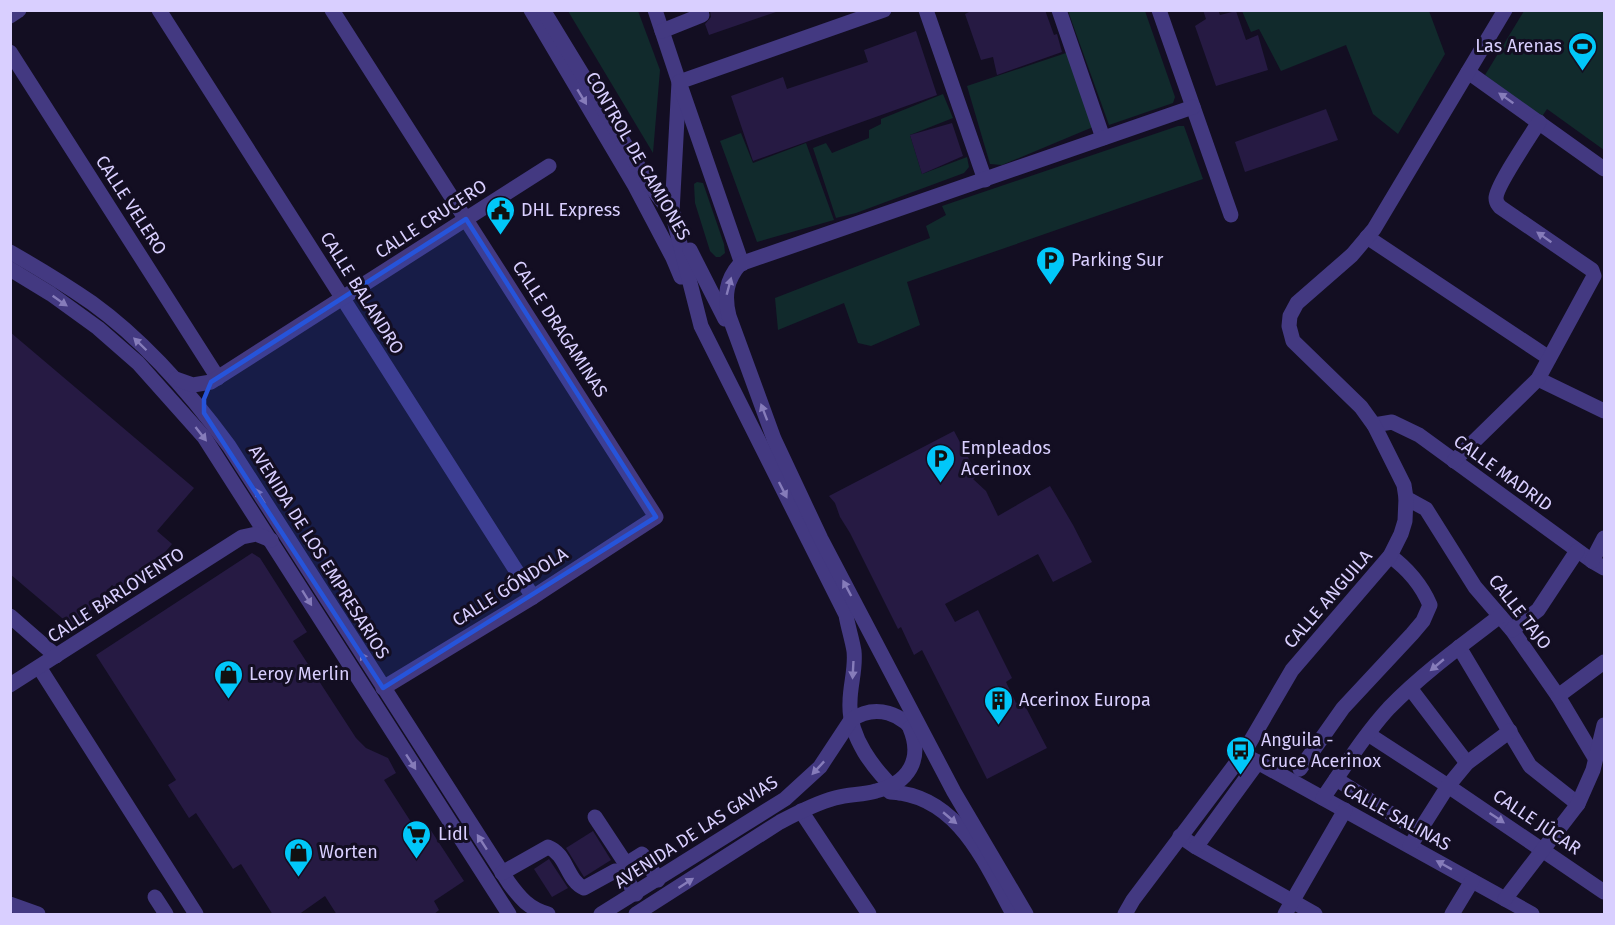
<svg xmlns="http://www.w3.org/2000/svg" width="1615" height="925" viewBox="0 0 1615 925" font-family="'Fira Sans',sans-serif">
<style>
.green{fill:#112a2c}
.building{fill:#261a43}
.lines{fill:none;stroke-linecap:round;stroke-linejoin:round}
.minor{stroke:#433981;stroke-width:15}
.oneway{fill:#867cba}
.marked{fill:#2654da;fill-opacity:0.2;stroke:#2654da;stroke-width:4.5;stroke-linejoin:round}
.labels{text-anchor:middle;stroke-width:6;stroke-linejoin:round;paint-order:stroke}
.poi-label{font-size:18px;fill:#d9cfff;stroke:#130e22;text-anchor:start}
.street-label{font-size:18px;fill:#d9cfff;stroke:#130e22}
</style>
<rect width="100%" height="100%" fill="#130e22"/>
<g class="green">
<path d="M568,11H638L660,70L653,153Z"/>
<path d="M1068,11H1145L1175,97L1173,103L1109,125Z"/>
<path d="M1242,11H1429L1445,54L1398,134L1373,114L1346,45L1281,71L1259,29L1251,32Z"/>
<path d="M1524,11H1604V150L1547,109L1541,118L1485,75Z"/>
<path d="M1069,52L1093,127L1002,165L990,164L967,86Z"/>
<path d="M943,94L953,118L910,135L922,174L967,157L969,167L964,173L856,213L836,218L813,148L826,143L832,153L869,138V130L881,124V119Z"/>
<path d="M1178,126H1184L1203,179L907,282L920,325L871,346L858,343L844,303L778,330L775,298L930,238L926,226L946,215L942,206Z"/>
<path d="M741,133L753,163L806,143L834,220L757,242L720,141Z"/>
<path d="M697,182L703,183L724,244L725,253L720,257H716L710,251L695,203L694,184Z"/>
</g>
<g class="building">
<path d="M710,10H775L776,12L709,35L705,24L711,17Z"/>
<path d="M973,10H1045L1054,35L1057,34L1062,52L997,75L993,57L981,60L965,14Z"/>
<path d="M1203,10H1218L1220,15L1236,11L1246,40L1258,35L1268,70L1216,86L1195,26L1206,19Z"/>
<path d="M916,31L937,95L753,161L731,96L783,77L787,89L868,62L864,50Z"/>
<path d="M1326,109L1338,140L1245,172L1235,142Z"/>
<path d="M952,123L963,156L922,174L910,135Z"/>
<path d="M10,332L194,488L157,531L172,544L127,597L112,585L75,629L10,574Z"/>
<path d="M954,431L978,476L973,479L986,491L998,516L1050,486L1073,525L1092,562L1053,582L1038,554L945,604L955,622L978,610L1012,678L1006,682L1016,703L1022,700L1047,748L987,779L922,650L914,655L901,627L898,629L850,533L840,517L835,503L829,496Z"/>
<path d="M252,553L260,558L307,632L293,641L356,738L366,748L388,758L396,773L384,780L420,836L430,829L464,881L434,901L439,910L433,915H337L325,896L298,915H273L241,864L233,869L196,813L189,818L168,785L176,780L96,655Z"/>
<path d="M593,831L611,860L584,877L566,848Z"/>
<path d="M549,859L568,888L552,897L534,869Z"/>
</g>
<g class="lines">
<g class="minor">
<path d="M159,10L533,597"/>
<path d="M332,10L656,517L533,597L383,688"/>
<path d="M531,10L635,186L673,258L681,277"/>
<path d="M543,10L651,187L675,217"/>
<path d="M655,10L679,82L672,212L701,326L846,615C848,627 852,639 854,651C856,669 850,685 850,702C848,737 874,770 899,793"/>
<path d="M926,10L985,180"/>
<path d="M1059,10L1103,138"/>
<path d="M1159,10L1231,215"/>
<path d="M10,16L19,10"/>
<path d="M662,31L702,15"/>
<path d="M10,52L218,378"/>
<path d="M1468,72L1604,169"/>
<path d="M1367,237L1549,358"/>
<path d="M690,250L725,319"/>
<path d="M10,252C38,268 66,285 92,303C146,342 190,393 229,446L509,883C520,898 529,909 548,914"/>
<path d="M742,264L679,82L884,10"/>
<path d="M10,269L51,294L98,328L138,363L204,437L509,914"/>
<path d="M176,379L193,385L211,382L549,166"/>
<path d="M1538,379L1604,411"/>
<path d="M1374,425L1392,422L1419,435L1592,561L1604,568"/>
<path d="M1454,461L1538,379L1594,276L1592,270L1500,207C1497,203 1496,203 1496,198C1496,186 1531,135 1539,122"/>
<path d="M1406,498L1426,509L1475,587L1512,630L1558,696L1595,758"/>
<path d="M1592,561L1604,538"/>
<path d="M10,616L56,656"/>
<path d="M1512,630L1538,610L1577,551"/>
<path d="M1459,647L1530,766L1578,804"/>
<path d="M39,667L196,914"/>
<path d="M10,685L242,537L256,534L271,540"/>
<path d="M1410,688L1467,763"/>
<path d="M1558,696L1604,662"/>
<path d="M1368,734L1448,786L1604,892"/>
<path d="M1243,754L1532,914"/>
<path d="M1300,769L1343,708L1412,634L1423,621L1430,605C1422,586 1407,568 1390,556"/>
<path d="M1336,779L1420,832"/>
<path d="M890,792C958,795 985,863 1013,914"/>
<path d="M1323,798C1344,768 1364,735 1389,708C1423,673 1462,645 1500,616"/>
<path d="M801,811L869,914"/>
<path d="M595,817L626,864L642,854L658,880"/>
<path d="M1180,836L1196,847L1315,914"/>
<path d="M1410,846L1448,786L1467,763L1510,731"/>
<path d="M1196,847L1258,762"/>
<path d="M502,873L548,847C567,854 567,881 584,888L615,871L622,872L636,894"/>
<path d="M155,897L166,914"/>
<path d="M1505,899L1578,804L1593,770L1604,725"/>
<path d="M10,904L38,914"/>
<path d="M601,914L785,799L820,767L851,720C876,703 903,713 918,737"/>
<path d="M636,914L780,822C797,813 816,803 835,798C849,794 863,795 876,791C909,783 923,759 910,728"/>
<path d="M1026,914L954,792L821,539L774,439L729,316C724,296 726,280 740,264L1193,107"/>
<path d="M1125,914L1133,900L1243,754L1292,670L1390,556L1401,534L1405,521L1406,498L1404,485L1374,425L1361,407L1293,341L1289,326L1290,316L1297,303L1352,255L1374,229L1505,10"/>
<path d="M1285,914L1345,810"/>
<path d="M1452,914L1472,881"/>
</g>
</g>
<defs><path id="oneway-solid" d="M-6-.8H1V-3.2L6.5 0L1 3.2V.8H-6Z" transform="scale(1.5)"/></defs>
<g class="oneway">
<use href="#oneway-solid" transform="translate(582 97) rotate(59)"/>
<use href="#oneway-solid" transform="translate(1506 98) rotate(-145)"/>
<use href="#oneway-solid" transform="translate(1544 237) rotate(-145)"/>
<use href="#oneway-solid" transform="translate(729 286) rotate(-75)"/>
<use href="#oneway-solid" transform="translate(60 301) rotate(35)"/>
<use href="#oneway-solid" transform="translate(140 344) rotate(-136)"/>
<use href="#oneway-solid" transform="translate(764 412) rotate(-111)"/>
<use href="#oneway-solid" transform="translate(201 434) rotate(52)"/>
<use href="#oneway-solid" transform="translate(783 490) rotate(63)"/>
<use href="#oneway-solid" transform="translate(260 496) rotate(-122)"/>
<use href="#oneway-solid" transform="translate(847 588) rotate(-118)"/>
<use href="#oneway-solid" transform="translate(307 598) rotate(58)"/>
<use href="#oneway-solid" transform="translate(365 660) rotate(-123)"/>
<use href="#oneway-solid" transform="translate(1437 665) rotate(140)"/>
<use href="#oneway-solid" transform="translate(853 670) rotate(93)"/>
<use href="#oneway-solid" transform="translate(411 762) rotate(57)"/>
<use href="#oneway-solid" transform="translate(818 768) rotate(133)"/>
<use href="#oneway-solid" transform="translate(950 818) rotate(40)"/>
<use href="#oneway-solid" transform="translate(1497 818) rotate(34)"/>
<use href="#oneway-solid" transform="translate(482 842) rotate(-123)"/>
<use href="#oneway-solid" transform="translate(1444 865) rotate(-151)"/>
<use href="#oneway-solid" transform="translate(686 883) rotate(-33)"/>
</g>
<path class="marked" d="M466,219L656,517L383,688L204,413V399L211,382Z"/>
<defs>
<symbol id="stadium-pin" viewBox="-11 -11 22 30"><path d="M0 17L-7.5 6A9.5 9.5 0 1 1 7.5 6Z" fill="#01c7f9" stroke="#130e22"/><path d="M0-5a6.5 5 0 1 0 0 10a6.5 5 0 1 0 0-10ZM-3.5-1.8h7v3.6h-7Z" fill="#111"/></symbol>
<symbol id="civic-pin" viewBox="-11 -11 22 30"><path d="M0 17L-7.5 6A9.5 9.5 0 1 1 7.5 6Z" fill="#01c7f9" stroke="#130e22"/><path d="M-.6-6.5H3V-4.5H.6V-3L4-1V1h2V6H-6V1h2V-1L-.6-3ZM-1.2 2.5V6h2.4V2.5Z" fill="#111"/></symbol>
<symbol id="parking-pin" viewBox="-11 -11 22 30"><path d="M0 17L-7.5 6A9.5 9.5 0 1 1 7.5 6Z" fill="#01c7f9" stroke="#130e22"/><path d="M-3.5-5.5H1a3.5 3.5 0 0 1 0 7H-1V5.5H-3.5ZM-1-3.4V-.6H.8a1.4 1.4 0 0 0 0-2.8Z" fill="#111"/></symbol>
<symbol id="shop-pin" viewBox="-11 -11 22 30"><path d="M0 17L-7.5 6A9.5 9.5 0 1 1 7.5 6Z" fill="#01c7f9" stroke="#130e22"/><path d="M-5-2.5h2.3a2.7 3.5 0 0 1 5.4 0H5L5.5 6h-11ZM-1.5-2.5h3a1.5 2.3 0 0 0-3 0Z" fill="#111"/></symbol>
<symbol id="building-pin" viewBox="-11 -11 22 30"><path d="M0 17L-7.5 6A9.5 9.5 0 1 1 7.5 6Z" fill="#01c7f9" stroke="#130e22"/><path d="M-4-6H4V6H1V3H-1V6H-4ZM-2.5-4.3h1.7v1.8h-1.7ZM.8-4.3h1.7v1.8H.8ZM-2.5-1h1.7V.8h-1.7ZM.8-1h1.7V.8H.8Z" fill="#111"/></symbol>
<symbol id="bus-pin" viewBox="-11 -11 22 30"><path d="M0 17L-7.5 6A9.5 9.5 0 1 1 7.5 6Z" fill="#01c7f9" stroke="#130e22"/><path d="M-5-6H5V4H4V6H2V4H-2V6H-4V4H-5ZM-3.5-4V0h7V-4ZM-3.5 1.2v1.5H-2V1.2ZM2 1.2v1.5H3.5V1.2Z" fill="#111"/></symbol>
<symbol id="supermarket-pin" viewBox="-11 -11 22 30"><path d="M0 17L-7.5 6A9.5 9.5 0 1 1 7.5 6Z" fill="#01c7f9" stroke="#130e22"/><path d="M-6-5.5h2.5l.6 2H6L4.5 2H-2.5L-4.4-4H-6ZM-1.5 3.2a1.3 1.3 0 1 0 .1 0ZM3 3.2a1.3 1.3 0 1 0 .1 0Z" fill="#111"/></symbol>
</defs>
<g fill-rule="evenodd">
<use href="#stadium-pin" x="1566" y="30" width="33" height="45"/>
<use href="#civic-pin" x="484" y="194" width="33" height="45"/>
<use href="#parking-pin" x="1034" y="244" width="33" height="45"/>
<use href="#parking-pin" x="924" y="442" width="33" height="45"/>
<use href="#shop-pin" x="212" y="658" width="33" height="45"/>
<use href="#building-pin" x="982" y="684" width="33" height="45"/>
<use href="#bus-pin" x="1224" y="734" width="33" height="45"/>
<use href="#supermarket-pin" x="400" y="818" width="33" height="45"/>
<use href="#shop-pin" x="282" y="836" width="33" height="45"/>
</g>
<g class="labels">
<g class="poi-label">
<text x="1562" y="52" text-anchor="end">Las Arenas</text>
<text x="521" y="216">DHL Express</text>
<text x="1071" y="266">Parking Sur</text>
<text x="961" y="454">Empleados<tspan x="961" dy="21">Acerinox</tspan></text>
<text x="249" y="680">Leroy Merlin</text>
<text x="1019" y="706">Acerinox Europa</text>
<text x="1261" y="746">Anguila -<tspan x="1261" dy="21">Cruce Acerinox</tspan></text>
<text x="438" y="840">Lidl</text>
<text x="319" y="858">Worten</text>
</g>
<g class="street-label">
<text transform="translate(638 156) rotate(60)" y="6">CONTROL DE CAMIONES</text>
<text transform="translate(131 205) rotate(57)" y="6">CALLE VELERO</text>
<text transform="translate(431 219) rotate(-33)" y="6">CALLE CRUCERO</text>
<text transform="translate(362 293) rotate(58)" y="6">CALLE BALANDRO</text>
<text transform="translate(560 329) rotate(57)" y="6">CALLE DRAGAMINAS</text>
<text transform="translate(1503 473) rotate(36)" y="6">CALLE MADRID</text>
<text transform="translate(319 552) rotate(58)" y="6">AVENIDA DE LOS EMPRESARIOS</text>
<text transform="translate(510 587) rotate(-32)" y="6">CALLE GÓNDOLA</text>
<text transform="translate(116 595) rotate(-33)" y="6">CALLE BARLOVENTO</text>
<text transform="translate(1328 599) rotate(-49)" y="6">CALLE ANGUILA</text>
<text transform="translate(1520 612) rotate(52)" y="6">CALLE TAJO</text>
<text transform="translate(1397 817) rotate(29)" y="6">CALLE SALINAS</text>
<text transform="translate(1537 822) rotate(34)" y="6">CALLE JÚCAR</text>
<text transform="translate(696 832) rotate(-33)" y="6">AVENIDA DE LAS GAVIAS</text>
</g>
</g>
<rect width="1615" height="925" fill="none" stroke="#d9cfff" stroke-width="24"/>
</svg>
